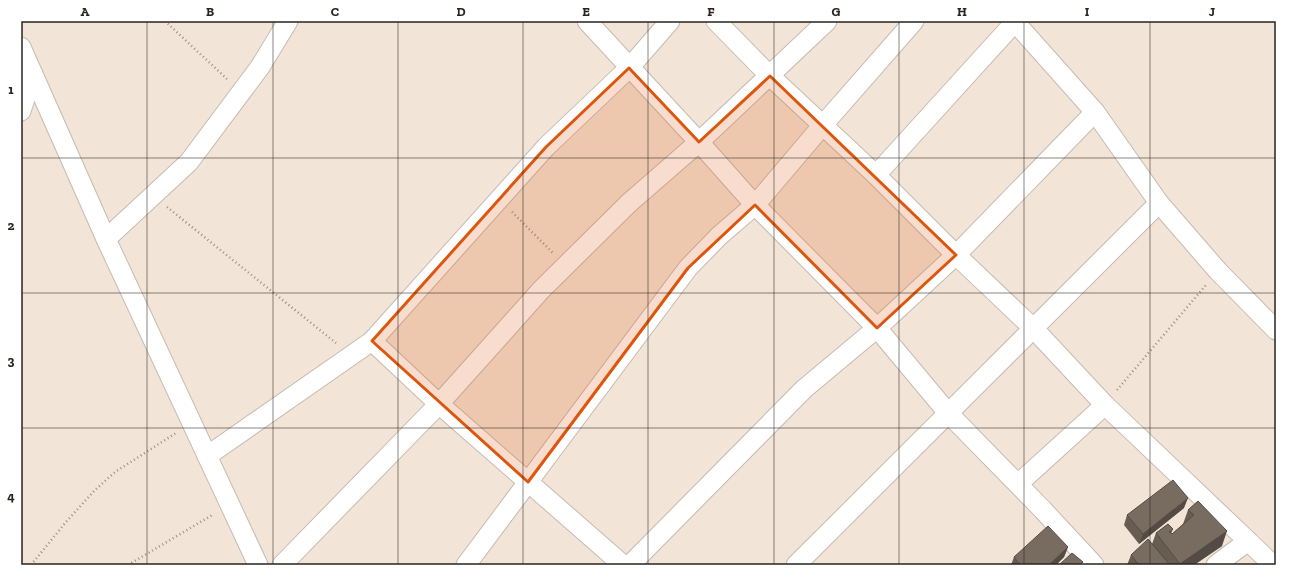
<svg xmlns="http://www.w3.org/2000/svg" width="1297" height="586" viewBox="0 0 1297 586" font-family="'Zilla Slab',serif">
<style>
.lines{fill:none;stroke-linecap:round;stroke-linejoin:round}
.minor-casing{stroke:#c7baae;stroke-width:21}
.path{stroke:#998f86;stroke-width:2.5;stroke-dasharray:1 3;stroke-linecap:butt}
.minor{stroke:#fff;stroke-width:19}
.wall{fill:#675d53}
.shaded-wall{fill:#544c44}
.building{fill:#786c61;stroke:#544c44}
.marked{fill:#de560d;fill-opacity:0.2;stroke:#de560d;stroke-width:3;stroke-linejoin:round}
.grid{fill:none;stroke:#29241f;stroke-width:1;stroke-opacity:0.55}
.neatline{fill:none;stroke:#29241f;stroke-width:1.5}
.grid-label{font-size:13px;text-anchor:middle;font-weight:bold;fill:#29241f}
</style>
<rect width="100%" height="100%" fill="#f2e5d8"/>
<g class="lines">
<defs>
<g id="minor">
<path d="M587,21L699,142L755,205L877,328L948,413L1043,510L1094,565"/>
<path d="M716,21L770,76L876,175L956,255L1034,329L1105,405L1248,541L1273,565"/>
<path d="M1014,21L1095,112L1159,203L1218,271L1276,330"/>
<path d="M21,47L106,239L258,565"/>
<path d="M21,111L33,74"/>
<path d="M876,175L1015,22"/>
<path d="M106,239L189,162L260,67L288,21"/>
<path d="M372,341L439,404L623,565"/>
<path d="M207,456L372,341L546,147L629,68L670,21"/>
<path d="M1018,484L1105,405"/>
<path d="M282,565L439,404L541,290L629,203L699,142L827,21"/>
<path d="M466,565L688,268L719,236L755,205L822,126L914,21"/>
<path d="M630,565L804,389L877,328L956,255L1095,112"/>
<path d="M796,565L1159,203"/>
<path d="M1216,565L1248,541"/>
</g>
</defs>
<use href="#minor" class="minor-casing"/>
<g class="path">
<path d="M165,21L227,79"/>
<path d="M167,207L336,343"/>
<path d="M512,212L553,253"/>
<path d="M1117,390L1206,285"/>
<path d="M31,565L66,522L94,491L115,472L176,433"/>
<path d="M128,565L214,514"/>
</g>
<use href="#minor" class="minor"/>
</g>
<g class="wall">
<path d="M1198,501L1222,546L1194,565H1127L1131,555L1152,544L1156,533L1173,529L1171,534H1172L1183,524L1188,510Z"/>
<path d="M1184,508L1139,544L1124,525L1127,515Z"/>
<path d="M1068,547L1064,557L1056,565H1011L1014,557Z"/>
</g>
<g class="shaded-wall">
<path d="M1188,498L1184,508L1139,544L1143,534Z"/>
<path d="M1227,531L1222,546L1194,565H1180V564Z"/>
<path d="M1068,547L1064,557L1056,565H1049Z"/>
</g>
<g class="building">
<path d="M1173,480L1188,498L1143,534L1127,515Z"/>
<path d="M1198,501L1227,531L1180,564L1156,533L1168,524L1173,529L1169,532L1172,534L1194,515L1188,510Z"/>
<path d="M1048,526L1068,547L1049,565H1020L1014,557Z"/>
<path d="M1148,539L1170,565H1139L1131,555Z"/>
<path d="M1072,553L1083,562L1079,565H1059Z"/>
</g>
<path class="marked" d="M629,68L699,142L770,76L956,255L877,328L755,205L688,268L528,482L372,341L546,147Z"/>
<path class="grid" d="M147,21V565M273,21V565M398,21V565M523,21V565M648,21V565M774,21V565M899,21V565M1024,21V565M1150,21V565M21,158H1276M21,293H1276M21,428H1276"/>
<rect width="1297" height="586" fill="none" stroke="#ffffff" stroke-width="44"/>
<rect x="22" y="22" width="1253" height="542" class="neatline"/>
<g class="grid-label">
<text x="85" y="16">A</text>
<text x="210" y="16">B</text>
<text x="335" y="16">C</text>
<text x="461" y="16">D</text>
<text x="586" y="16">E</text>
<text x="711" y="16">F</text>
<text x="836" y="16">G</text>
<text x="962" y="16">H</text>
<text x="1087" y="16">I</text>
<text x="1212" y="16">J</text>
<text x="11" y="94">1</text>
<text x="11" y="230">2</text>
<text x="11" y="365">3</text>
<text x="11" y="501">4</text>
</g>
</svg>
